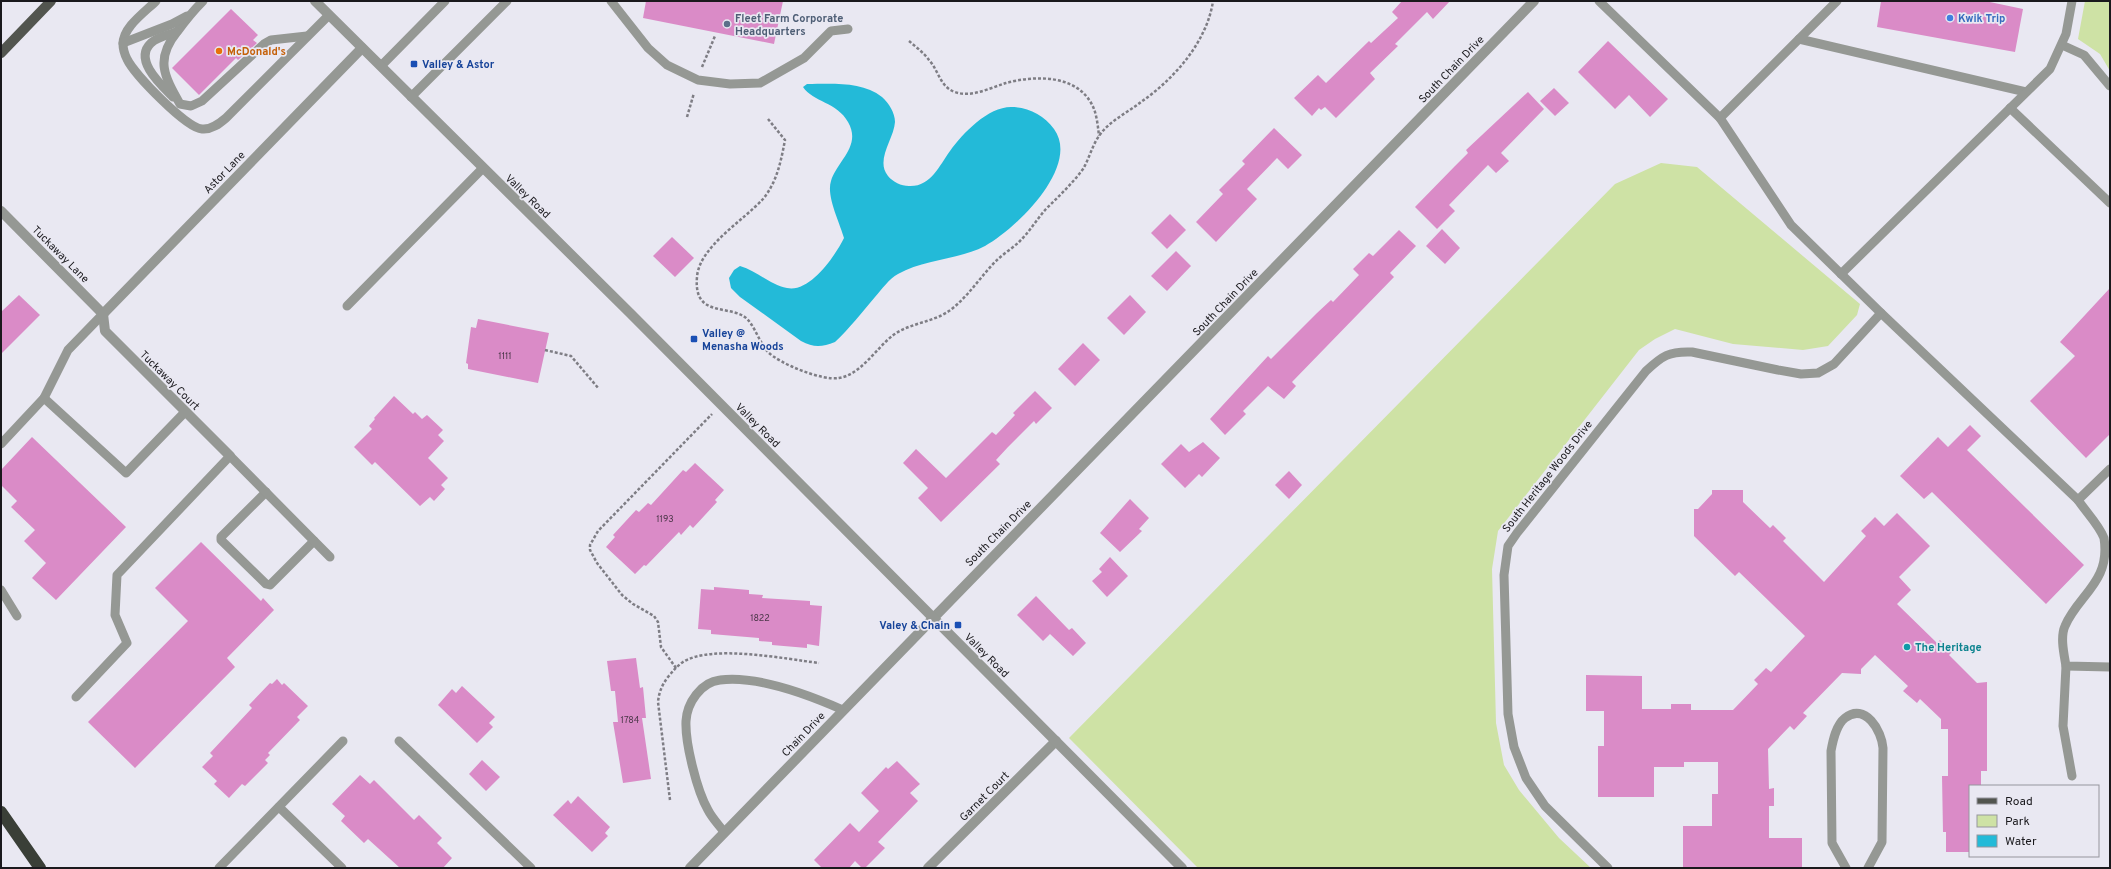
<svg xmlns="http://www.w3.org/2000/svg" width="2111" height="869" viewBox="0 0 2111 869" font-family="Overpass,sans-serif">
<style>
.green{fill:#cee2a5}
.water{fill:#23bad8}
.building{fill:#da8bc7}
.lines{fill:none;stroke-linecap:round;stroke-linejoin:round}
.path{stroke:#7e7d84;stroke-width:2.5;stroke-dasharray:3 2;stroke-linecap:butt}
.service{stroke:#959894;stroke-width:9}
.minor{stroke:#959894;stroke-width:10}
.tertiary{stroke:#959894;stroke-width:10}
.primary{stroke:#52554f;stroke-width:10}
.motorway{stroke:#3a3f37;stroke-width:12}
.shop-dot{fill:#3f7fe0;stroke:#e9e8f2;stroke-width:1.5}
.service-dot{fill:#5c6f8a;stroke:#e9e8f2;stroke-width:1.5}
.food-dot{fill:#e8710a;stroke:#e9e8f2;stroke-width:1.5}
.transit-dot{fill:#1a4fb4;stroke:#e9e8f2;stroke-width:1.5}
.culture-dot{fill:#0f9aa8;stroke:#e9e8f2;stroke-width:1.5}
.labels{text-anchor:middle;stroke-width:3.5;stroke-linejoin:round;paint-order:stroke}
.number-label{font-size:9px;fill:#4a3648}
.service-label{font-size:11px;font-weight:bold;fill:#4e5e75;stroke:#e9e8f2;text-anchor:start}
.shop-label{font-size:11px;font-weight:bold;fill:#366cbe;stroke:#e9e8f2;text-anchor:start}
.food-label{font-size:11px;font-weight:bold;fill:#c56008;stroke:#e9e8f2;text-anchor:start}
.transit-label{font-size:11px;font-weight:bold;fill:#164399;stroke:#e9e8f2;text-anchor:start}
.street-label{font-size:11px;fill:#1a191d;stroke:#e9e8f2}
.culture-label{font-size:11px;font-weight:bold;fill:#0d838f;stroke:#e9e8f2;text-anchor:start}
</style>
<rect width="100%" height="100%" fill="#e9e8f2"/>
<g class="green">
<path d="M2085,1H2110V71L2100,54L2078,39Z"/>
<path d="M1661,163L1697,167L1860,304L1857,315L1828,346L1803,350L1733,344L1675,329L1655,339L1639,350L1498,531L1492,569L1496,723L1504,765L1519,790L1559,838L1591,868H1198L1069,738L1615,184Z"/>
</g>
<path class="water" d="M807,84C831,84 862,81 882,97C889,103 895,113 895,122C894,139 875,160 888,176C893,182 901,186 909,186C931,187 939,166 950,151C963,133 988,107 1011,107C1028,107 1044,115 1054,129C1081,166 1016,229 985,246C958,260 924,259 898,274C889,279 882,289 875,297C862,312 850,328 835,342C822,347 814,348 801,341L740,297L731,288L729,278L734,270L740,266C757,271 770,285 787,288C810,293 835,256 844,238C840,223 826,196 831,181C837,161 862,146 848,122C837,102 813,102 803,87Z"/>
<g class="building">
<path d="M646,1H783L774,44L643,18Z"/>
<path d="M1402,1H1450L1433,19L1427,12L1395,44L1398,46L1370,73L1375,79L1336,118L1325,107L1321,110L1319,108L1312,116L1294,98L1318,75L1326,83L1369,41L1371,43L1398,18L1392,12Z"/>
<path d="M1881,1H1985L2023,9L2015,52L1877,27Z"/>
<path d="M231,9L258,35L253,40L257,43L238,60L236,58L199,95L172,68Z"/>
<path d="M1608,41L1668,99L1650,117L1629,95L1615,109L1578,72Z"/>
<path d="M1554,88L1569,103L1555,116L1540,101Z"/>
<path d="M1528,92L1544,109L1501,153L1509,161L1496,173L1488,165L1449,205L1455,211L1437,229L1415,207L1455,166L1468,153L1466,150Z"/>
<path d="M1274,128L1302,155L1288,169L1277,158L1247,189L1257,199L1216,242L1196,222L1223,194L1219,190L1245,164L1242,161Z"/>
<path d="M1170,214L1186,230L1167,249L1151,233Z"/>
<path d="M1442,229L1460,248L1445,264L1426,246Z"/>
<path d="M1399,230L1416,246L1390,273L1394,277L1292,382L1296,386L1284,399L1268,386L1243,411L1246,414L1225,435L1210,419L1268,356L1271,359L1317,313L1331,300L1333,302L1359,275L1353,269L1369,253L1373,256Z"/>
<path d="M672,237L694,258L675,277L653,256Z"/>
<path d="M1176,251L1191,266L1167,291L1151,276Z"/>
<path d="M2110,288V434L2086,458L2030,401L2075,356L2060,342Z"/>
<path d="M19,295L40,315L1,354V312Z"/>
<path d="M1130,295L1146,312L1124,335L1107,318Z"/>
<path d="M478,319L549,333L538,383L468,369V364L466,363L471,327L476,328Z"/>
<path d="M1083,343L1100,360L1075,386L1058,369Z"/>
<path d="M1035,391L1052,408L1036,424L1034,421L1008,447L996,460L1000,464L941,522L918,498L928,488L903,463L916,449L946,478L992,432L996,435L1015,415L1013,413Z"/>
<path d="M394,396L413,414L415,412L422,419L427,415L443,430L438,435L444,441L428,458L448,478L441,485L445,489L434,501L430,497L420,506L375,462L372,465L354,447L372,429L369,426L375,419L374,418Z"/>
<path d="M1970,425L1981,436L1967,450L2084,565L2046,604L1932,492L1924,499L1900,476L1938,437L1948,447Z"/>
<path d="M32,437L126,527L56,600L32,578L46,563L24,541L35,530L11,507L17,501L1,485V470Z"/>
<path d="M1203,442L1220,458L1202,477L1199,474L1185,488L1161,464L1181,444L1189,452Z"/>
<path d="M695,463L724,490L715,500L717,502L693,528L690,525L681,535L679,532L646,566L644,565L635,574L606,547L615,537L613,535L636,510L639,512L648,503L651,505L683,470L686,472Z"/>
<path d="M1289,471L1302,485L1289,499L1275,485Z"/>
<path d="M1712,490H1743V502L1770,528L1773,525L1786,538L1783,541L1824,582L1866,536L1861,531L1875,517L1884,526L1897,513L1930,546L1899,577L1911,590L1897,604L1937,643L1940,640L1952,652L1949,655L1977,683L1987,682V771H1981V786H1970V852H1946V832H1943L1942,776H1948V729H1941V719L1920,699L1917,703L1903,691L1908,686L1875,655L1861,669V674L1842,673L1803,713L1807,716L1794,730L1790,726L1768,749L1769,789L1774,788V806H1769V838H1802V868H1683V826H1712V794H1718V762H1684V767H1654V797H1598V746H1604V711H1586V675L1642,676V709H1671V704H1691V710H1733L1758,684L1754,680L1766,668L1771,672L1805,636L1739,572L1735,576L1694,536V509H1698L1712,494Z"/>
<path d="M1130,499L1149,518L1139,529L1142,531L1120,552L1100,533Z"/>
<path d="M201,542L261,601L263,598L274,610L227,658L235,667L135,768L88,722L188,621L155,588Z"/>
<path d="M1110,557L1128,576L1107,597L1092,581L1102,572L1099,569Z"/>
<path d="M714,587L749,590V594L763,595L762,598L810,601V605L822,606L819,646L807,644V648L772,645V642L759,641V638L711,634V630L698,629L701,589L714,590Z"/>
<path d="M1036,596L1069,630L1072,628L1086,643L1073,656L1050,634L1043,641L1017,615Z"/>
<path d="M636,658L640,688L643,687L646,718H642L651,779L623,783L613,722H618L615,691H611L607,661Z"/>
<path d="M277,679L282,685L284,683L308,706L297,717L300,720L268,753L270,755L265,760L268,763L245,786L242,784L229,798L214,784L217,781L202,767L213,756L210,753L252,708L249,705L270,683L272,684Z"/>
<path d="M462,686L495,717L489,723L493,727L477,743L438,705L452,689L456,693Z"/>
<path d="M482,760L500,777L486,791L469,774Z"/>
<path d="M897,761L920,784L910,793L918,801L878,842L885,848L865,868H862L855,861L849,868H822L814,860L850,823L859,832L879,811L861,793L886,767L888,769Z"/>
<path d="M360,775L370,784L374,780L414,820L419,815L442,838L437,843L452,858L443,868H400L368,839L364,843L341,821L345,816L332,804Z"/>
<path d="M578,796L610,827L605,833L608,836L592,852L553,815L568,800L571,804Z"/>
</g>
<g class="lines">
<g class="path">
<path d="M909,41C916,47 924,53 929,60C939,71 940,87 955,92C971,98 990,88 1006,83C1036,75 1080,74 1094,109C1097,117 1098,127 1099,136"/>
<path d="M702,67L715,36"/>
<path d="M687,117L694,93"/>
<path d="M768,119L785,140C781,161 777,182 763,199C744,220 699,247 697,277C693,321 734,302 749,321C756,330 760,343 768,352C780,364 822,381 839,378C860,375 876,349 892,336C910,322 935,323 953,308C970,294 981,276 996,261C1003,254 1013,248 1020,241C1030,231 1037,219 1046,209C1059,196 1072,184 1083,169C1089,159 1092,146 1099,136C1109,121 1127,113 1141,102C1174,79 1207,42 1213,1"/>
<path d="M545,350L571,356L599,389"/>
<path d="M676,668L661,647L658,622L654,616L633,604L622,595L597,563L590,550V545L598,531L712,414"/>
<path d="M670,800L658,702C659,692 662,685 668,677C673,671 677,666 683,662C711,644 786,659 819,663"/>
</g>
<g class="service">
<path d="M156,1C145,12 123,27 123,44C123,48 125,55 127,59C134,74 186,128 202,129C211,130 219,124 226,118L329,15"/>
<path d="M203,1C193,11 185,21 177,32C155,59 164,76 180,104L191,106L202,101L264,44L271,40L307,36"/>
<path d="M611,1L648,48L667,65L698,80L730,84L760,83L804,58L831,31L848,29"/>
<path d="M1599,1L1720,118L1791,225L1881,313L2078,500C2086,512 2099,525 2104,538C2111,582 2078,595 2065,626C2060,637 2064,654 2066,666L2110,667"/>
<path d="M1799,39L2026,92"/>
<path d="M123,43L172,24L187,16"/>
<path d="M2062,45L2084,55L2110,86"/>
<path d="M381,66L445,1"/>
<path d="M173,97C161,85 133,60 151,43C157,37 168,35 176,32"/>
<path d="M411,97L507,1"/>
<path d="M2010,108L2110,203"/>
<path d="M1720,118L1837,1"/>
<path d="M1841,274L2050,69L2066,34L2072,1"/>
<path d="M347,306L483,168"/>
<path d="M44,398L126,473L185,412"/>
<path d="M1,444L44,398L68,350L103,314"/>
<path d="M266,492L221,537V540L266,584L270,585L314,541"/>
<path d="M2078,500L2110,469"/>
<path d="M1,590L17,616"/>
<path d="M2066,666L2063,726L2072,776"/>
<path d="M76,697L127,643L115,615L117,575L230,456L330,557"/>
<path d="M399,741L531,868"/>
<path d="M279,807L342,868"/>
<path d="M724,832C719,825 712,818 708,810C697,791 685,743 686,721C687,703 701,682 720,680C758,675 809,695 843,710"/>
<path d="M219,868L343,741"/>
<path d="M1608,868L1545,806L1526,778L1514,747L1508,714L1504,575L1508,546L1517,533L1646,371C1662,356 1669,351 1692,352L1778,370L1801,374L1818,373L1834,364L1881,313"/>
<path d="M1846,868L1832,843L1831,751C1833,740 1836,725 1845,718C1865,702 1882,731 1883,748L1882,842L1868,868"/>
</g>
<g class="minor">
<path d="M1,211L103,314"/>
<path d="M103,314L362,48"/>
<path d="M103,314L105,331L230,456"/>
<path d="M690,868L1534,1"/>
<path d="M928,868L1056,741"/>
</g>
<path class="tertiary" d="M315,1L630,313L1182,868"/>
<path class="primary" d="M1,53L51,1"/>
<path class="motorway" d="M1,812L40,868"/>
</g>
<circle class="shop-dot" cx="1950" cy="18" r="4"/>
<circle class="service-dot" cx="727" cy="24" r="4"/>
<circle class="food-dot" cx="219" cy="51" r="4"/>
<g class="transit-dot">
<rect x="410" y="60" width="8" height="8" rx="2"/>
<rect x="690" y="335" width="8" height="8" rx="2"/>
<rect x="954" y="621" width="8" height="8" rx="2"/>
</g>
<circle class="culture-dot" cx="1907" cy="647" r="4"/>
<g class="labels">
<g class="number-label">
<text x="505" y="359">1111</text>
<text x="665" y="522">1193</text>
<text x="760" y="621">1822</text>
<text x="630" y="723">1784</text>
</g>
<g class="service-label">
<text x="735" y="22">Fleet Farm Corporate<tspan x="735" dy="13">Headquarters</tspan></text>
</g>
<g class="shop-label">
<text x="1958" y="22">Kwik Trip</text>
</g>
<g class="food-label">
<text x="227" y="55">McDonald's</text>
</g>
<g class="transit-label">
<text x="422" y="68">Valley &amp; Astor</text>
<text x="702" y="337">Valley @<tspan x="702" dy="13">Menasha Woods</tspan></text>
<text x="950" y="629" text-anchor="end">Valey &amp; Chain</text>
</g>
<g class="street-label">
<text transform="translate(1451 69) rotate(-46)" y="4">South Chain Drive</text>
<text transform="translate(224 172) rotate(-46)" y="4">Astor Lane</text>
<text transform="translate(528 196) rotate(44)" y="4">Valley Road</text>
<text transform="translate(61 254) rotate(45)" y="4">Tuckaway Lane</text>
<text transform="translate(1225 302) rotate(-46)" y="4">South Chain Drive</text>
<text transform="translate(170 380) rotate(45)" y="4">Tuckaway Court</text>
<text transform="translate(758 425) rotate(45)" y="4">Valley Road</text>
<text transform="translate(1547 476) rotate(-52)" y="4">South Heritage Woods Drive</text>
<text transform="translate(998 533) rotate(-45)" y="4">South Chain Drive</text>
<text transform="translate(987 655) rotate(45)" y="4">Valley Road</text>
<text transform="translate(803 734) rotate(-46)" y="4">Chain Drive</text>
<text transform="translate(984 796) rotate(-45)" y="4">Garnet Court</text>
</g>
<g class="culture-label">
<text x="1915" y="651">The Heritage</text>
</g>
</g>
<rect width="2111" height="869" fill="none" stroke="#1a191d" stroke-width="4"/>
<rect x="1969" y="785" width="130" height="72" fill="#e9e8f2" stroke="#96959d"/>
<rect x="1977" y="798" width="20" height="6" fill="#52554f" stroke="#96959d"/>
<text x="2005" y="805" font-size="12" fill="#1a191d">Road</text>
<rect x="1977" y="815" width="20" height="12" fill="#cee2a5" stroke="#96959d"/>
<text x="2005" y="825" font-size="12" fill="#1a191d">Park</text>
<rect x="1977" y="835" width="20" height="12" fill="#23bad8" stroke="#96959d"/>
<text x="2005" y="845" font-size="12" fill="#1a191d">Water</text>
</svg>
